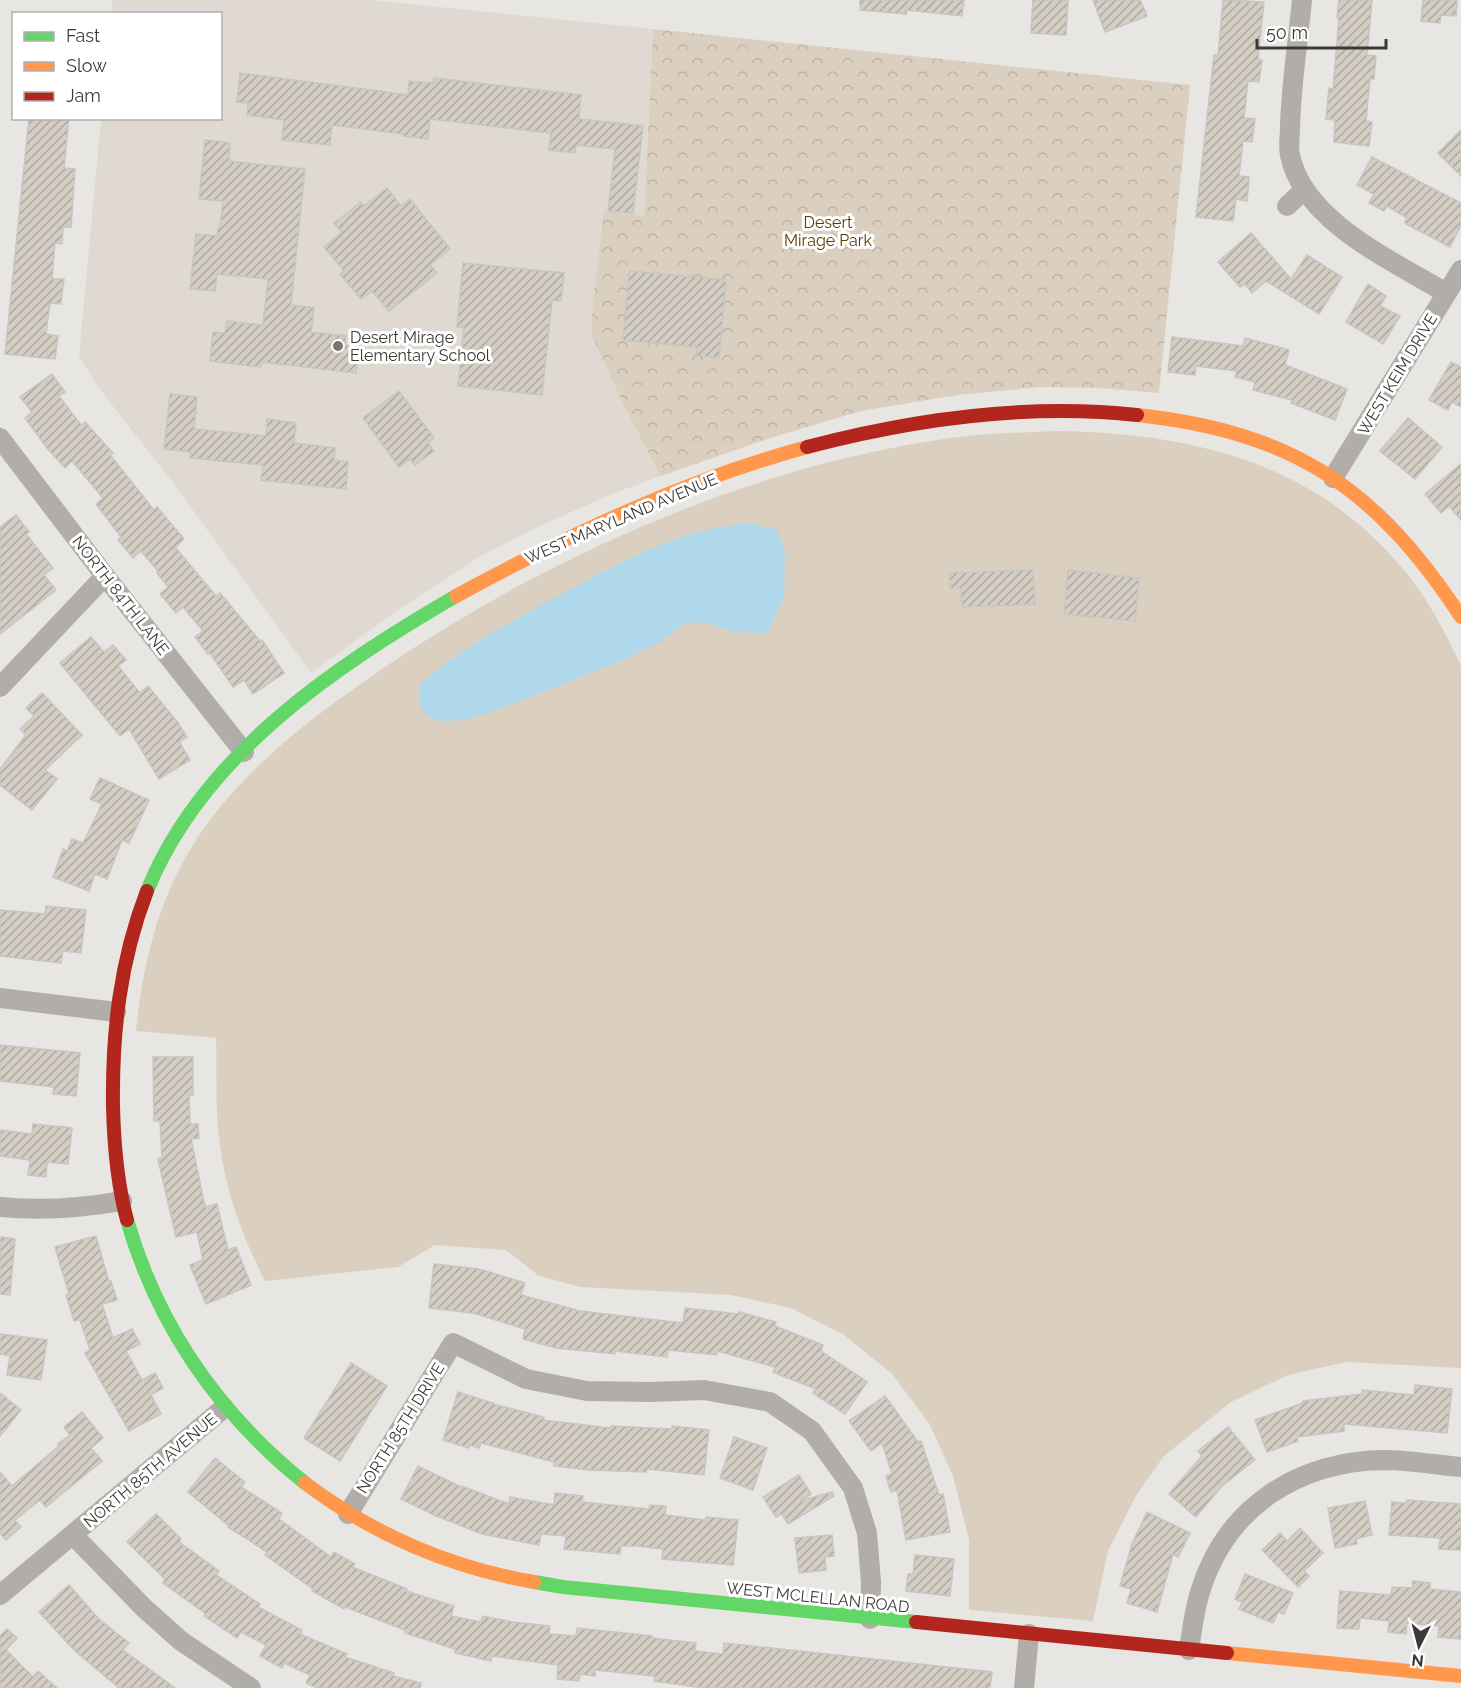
<svg xmlns="http://www.w3.org/2000/svg" width="1461" height="1688" viewBox="0 0 1461 1688" font-family="Raleway,sans-serif">
<style>
.built{fill:#dfd9d1}
.grass{fill:#dbd0bf}
.park{fill:url(#park-crowns)}
.water{fill:#afd8ea}
.building{fill:url(#building-hatch);stroke:#c7c5c3;stroke-width:1.5}
.lines{fill:none;stroke-linecap:round;stroke-linejoin:round}
.street{stroke:#b1ada8;stroke-width:20}
.fast{stroke:#63d668;stroke-width:14}
.slow{stroke:#ff974d;stroke-width:14}
.jam{stroke:#b3261e;stroke-width:14}
.poi-dot{fill:#787674;stroke:#fff;stroke-width:2}
.labels{text-anchor:middle;stroke-width:6;stroke-linejoin:round;paint-order:stroke}
.park-label{font-size:16px;fill:#5b3d00;stroke:#fff}
.poi-label{font-size:16px;fill:#3c3a38;stroke:#fff;text-anchor:start}
.street-label{font-size:16px;fill:#3c3a38;stroke:#fff}
</style>
<defs>
<pattern id="park-crowns" width="20" height="18" patternUnits="userSpaceOnUse" patternTransform="scale(1.5)"><rect width="20" height="18" fill="#dbd0bf"/><path d="M2 6a3 3 0 1 1 6 0M12 15a3 3 0 1 1 6 0" fill="none" stroke="#bdb3a5"/></pattern>
<pattern id="building-hatch" width="6" height="6" patternUnits="userSpaceOnUse" patternTransform="scale(1.5)"><rect width="6" height="6" fill="#d4cdc3"/><path d="M-1 1l2-2M0 6l6-6M5 7l2-2" fill="none" stroke="#ada79f"/></pattern>
</defs>
<rect width="100%" height="100%" fill="#e8e6e3"/>
<path class="built" d="M113,0H371L653,29L644,216L604,212L592,312V336L625,408L661,476L609,495L540,526L481,556L398,610L311,673L174,484L98,387L79,356L101,119L220,118V14L111,13Z"/>
<path class="grass" d="M1056,431C1190,433 1313,461 1403,569C1428,598 1445,632 1461,666V1368L1346,1362L1288,1375L1231,1402L1164,1456L1137,1494L1108,1551L1093,1621L969,1610V1540L953,1476L929,1423L892,1374L844,1335L791,1308L731,1295L580,1287L539,1276L506,1250L435,1245L398,1267L265,1281C243,1238 226,1193 220,1145C215,1110 217,1073 216,1038L136,1031C144,957 159,894 202,831C249,764 315,715 382,669C547,557 745,468 944,439C981,433 1019,433 1056,431Z"/>
<path class="park" d="M653,29L1190,85L1159,393L1097,388L1041,387L957,395L861,411L767,439L661,476L625,408L592,336V312L604,211L644,216Z"/>
<path class="water" d="M748,523L778,530L785,555L784,599L767,633L732,632L712,624L686,622L661,642L621,661L481,716C450,722 414,731 419,685C465,645 519,617 573,588C614,566 657,542 703,531C717,527 733,525 748,523Z"/>
<g class="building">
<path d="M860,0H964L962,16L907,10L906,14L860,10Z"/>
<path d="M1033,0H1068L1066,35L1031,33Z"/>
<path d="M1093,0H1140L1147,16L1105,32Z"/>
<path d="M1223,0L1264,2L1258,59L1262,60L1259,82L1248,81L1244,118L1255,119L1252,142L1243,141L1239,176L1249,177L1247,201L1236,199L1233,221L1196,217L1214,55H1218Z"/>
<path d="M1339,0H1372L1367,55L1376,56L1374,79H1370L1366,121L1372,122L1369,146L1334,142L1335,120L1326,119L1329,88L1333,89L1339,18H1337Z"/>
<path d="M1423,0H1457L1456,16L1441,15L1440,23L1421,21Z"/>
<path d="M240,73L408,95L409,81L433,83L434,78L581,95L579,119L643,126L633,213L608,211L615,149L576,145L575,153L549,150L551,133L430,119L428,139L403,136L404,134L332,125L330,145L282,140L284,120L247,115L248,103L237,102Z"/>
<path d="M29,118H69L64,168L75,169L71,227H63L62,244L55,243L52,279H64L61,304L50,303L46,334L58,336L55,359L5,354Z"/>
<path d="M1461,130V176L1438,153Z"/>
<path d="M205,140L230,143L229,161L305,169L291,305L314,308L311,332L346,336L345,345L359,347L356,373L262,362L261,367L210,361L213,332L225,333L227,321L263,325L268,279L217,274L215,291L190,289L196,234L217,236L218,228H220L223,201L199,199Z"/>
<path d="M1372,157L1461,203V225L1450,247L1406,224L1405,222L1407,218L1387,206L1384,211L1369,203L1374,194L1357,185Z"/>
<path d="M387,188L401,206L410,199L450,249L430,265L437,273L389,311L372,291L361,299L340,274L344,271L324,247L342,232L334,223L361,202L364,206Z"/>
<path d="M1251,233L1291,279L1307,255L1342,277L1319,314L1266,281L1252,293L1245,284L1240,287L1218,262Z"/>
<path d="M463,263L564,273L561,301L552,300L542,395L458,386L464,327H457Z"/>
<path d="M629,271L726,280L719,358L696,355L697,347L623,340Z"/>
<path d="M1368,284L1386,296L1380,306L1400,316L1383,344L1346,322Z"/>
<path d="M1172,337L1243,346L1245,338L1289,350L1285,365L1347,389L1335,420L1291,403L1292,400L1253,390L1255,382L1235,377L1237,371L1196,366L1195,375L1168,372Z"/>
<path d="M1451,362L1461,367V407L1452,402L1448,410L1429,400Z"/>
<path d="M52,374L65,392L59,396L81,425L85,422L113,453L110,455L154,510L157,507L184,539L175,547L216,596L220,593L260,641L262,640L284,673L253,694L244,680L233,687L210,653L208,654L195,637L203,631L183,607L176,613L160,594L168,587L157,573L158,571L141,551L133,558L118,540L121,537L96,504L103,498L72,461L65,468L47,448L25,418L32,412L20,397Z"/>
<path d="M399,391L434,438L428,443L434,451L415,465L410,459L399,467L363,418Z"/>
<path d="M170,394L197,397L194,429L266,436L267,419L296,423L294,443L335,448L334,460L348,462L346,489L261,480L263,465L190,458L191,452L164,449Z"/>
<path d="M1408,418L1442,447L1415,479L1380,451Z"/>
<path d="M1461,464V520L1449,506L1441,513L1425,494Z"/>
<path d="M16,515L29,532L26,534L53,568L44,575L56,590L0,634V527Z"/>
<path d="M1033,570L1035,604L962,607L961,588H950V573Z"/>
<path d="M1068,570L1139,578L1135,621L1064,614Z"/>
<path d="M91,637L104,652L113,645L126,660L118,666L140,693L148,686L178,723L187,737L179,742L190,760L159,779L129,729L120,736L60,663Z"/>
<path d="M42,693L82,735L45,770L57,779L32,810L0,785V769L26,735L20,729L34,716L26,708Z"/>
<path d="M100,778L149,800L129,843L122,840L107,879L95,874L89,891L53,877L63,849L67,851L72,839L83,843L102,804L90,799Z"/>
<path d="M46,906L86,910L81,953L63,951L61,963L0,956V910L45,914Z"/>
<path d="M0,1045L80,1053L76,1096L53,1094L54,1087L0,1081Z"/>
<path d="M153,1057H193V1095H189L190,1124H198L199,1138L191,1139L205,1207L217,1204L228,1250L236,1247L251,1285L206,1304L190,1265L203,1260L197,1232L176,1237L158,1159L162,1158L160,1121H154Z"/>
<path d="M33,1124L72,1128L68,1164L47,1162L46,1177L28,1175L30,1160L0,1156V1130L32,1134Z"/>
<path d="M96,1236L109,1282L111,1281L117,1300L102,1304L113,1338L132,1329L140,1344L126,1351L142,1380L155,1373L163,1388L151,1395L161,1414L129,1431L85,1353L90,1350L80,1320L74,1321L66,1295L69,1294L55,1247Z"/>
<path d="M0,1237L15,1239L10,1295L0,1294Z"/>
<path d="M434,1264L479,1269L525,1283L521,1295L580,1311L683,1323L685,1308L739,1314V1312L776,1322L775,1326L823,1345L821,1351L867,1382L845,1414L813,1393L816,1389L773,1372L775,1367L717,1351V1355L668,1350L667,1357L615,1351V1354L556,1348L523,1339L525,1329L473,1313L429,1308Z"/>
<path d="M0,1334L47,1340L41,1380L7,1375L10,1356L0,1354Z"/>
<path d="M351,1363L387,1386L340,1461L304,1438Z"/>
<path d="M1415,1385L1452,1389L1447,1433L1344,1424V1431L1297,1437L1298,1441L1267,1452L1255,1420L1303,1403V1401L1362,1394V1390L1414,1395Z"/>
<path d="M458,1392L493,1403V1404L544,1417L543,1420L611,1428V1426L672,1429V1426L709,1430L704,1475L647,1469L646,1472L590,1470L554,1466V1462L481,1443L479,1448L470,1445L469,1448L443,1440Z"/>
<path d="M0,1393L21,1410L0,1436Z"/>
<path d="M885,1396L918,1442L921,1441L939,1495L943,1494L950,1532L906,1540L897,1490L891,1492L886,1476L892,1474L882,1443L871,1451L849,1421Z"/>
<path d="M82,1412L103,1438L91,1448L102,1461L46,1507L40,1500L15,1520L21,1527L6,1540L0,1533V1472L12,1486L59,1446L58,1444L70,1435L64,1427Z"/>
<path d="M1228,1427L1255,1460L1222,1486L1196,1517L1169,1494L1202,1456L1198,1451Z"/>
<path d="M734,1437L767,1448L753,1490L720,1478Z"/>
<path d="M215,1458L245,1482L241,1487L282,1513L279,1519L331,1557L334,1552L355,1564L352,1567L407,1589L406,1591L454,1606L451,1616L481,1622L483,1616L513,1622L550,1626L549,1634L576,1636L577,1628L652,1636V1638L696,1643L695,1651L723,1654L724,1643L992,1672L990,1688H704L654,1681L655,1676L595,1670V1676L580,1674L579,1681L557,1679L558,1665L492,1656L491,1661L455,1653V1649L405,1633V1630L345,1607L344,1609L312,1591L313,1589L265,1555L267,1552L228,1527L229,1526L188,1492Z"/>
<path d="M418,1466L461,1487L462,1486L509,1504L510,1497L554,1505L555,1493L583,1496L582,1502L649,1509L650,1505L666,1506L665,1515L705,1520L706,1517L738,1520L733,1565L662,1559L663,1549L637,1546H621L620,1554L564,1549L566,1536L541,1534L539,1545L482,1534L434,1515L401,1499Z"/>
<path d="M799,1475L811,1494L800,1501L832,1492L834,1496L788,1524L782,1514L776,1517L763,1497Z"/>
<path d="M1407,1500L1461,1504V1550L1439,1549L1440,1538L1389,1535L1392,1502L1406,1503Z"/>
<path d="M1365,1501L1372,1535L1356,1539L1357,1544L1335,1548L1328,1508Z"/>
<path d="M1147,1512L1190,1533L1178,1557L1173,1554L1157,1612L1127,1603L1131,1589L1120,1586L1132,1544Z"/>
<path d="M156,1514L181,1539L179,1542L219,1571L216,1575L260,1604L258,1607L302,1630L300,1634L347,1654L345,1657L394,1673L393,1676L421,1683L420,1688H318L306,1683L310,1675L284,1663L282,1668L260,1656L266,1645L241,1632L237,1638L204,1616L206,1614L163,1583L165,1579L127,1542Z"/>
<path d="M1300,1528L1323,1553L1304,1571L1309,1576L1298,1587L1262,1550L1280,1533L1287,1541Z"/>
<path d="M832,1535L834,1556L825,1557L826,1570L799,1573L795,1538Z"/>
<path d="M915,1555L954,1559L950,1596L906,1591L908,1574H913Z"/>
<path d="M1245,1574L1293,1593L1284,1614L1278,1612L1273,1623L1239,1609L1242,1602L1235,1599Z"/>
<path d="M1413,1581L1430,1583V1589L1461,1592V1639L1438,1637L1439,1626L1407,1623L1406,1634L1388,1632L1389,1621L1360,1618L1359,1629L1337,1628L1340,1591L1391,1595L1392,1587L1412,1588Z"/>
<path d="M69,1585L99,1619L129,1643L123,1650L175,1688H119L75,1651L39,1612Z"/>
<path d="M7,1629L17,1638L6,1650L33,1677L38,1671L57,1688H0V1636Z"/>
</g>
<g class="lines">
<g class="street">
<path d="M1302,0C1298,42 1291,85 1290,127C1290,136 1288,147 1290,155C1303,221 1393,261 1446,293"/>
<path d="M1287,206L1304,190"/>
<path d="M0,438L105,576L244,752"/>
<path d="M1333,478L1461,270"/>
<path d="M0,687L105,576"/>
<path d="M0,998L116,1012"/>
<path d="M0,1207C41,1211 82,1208 122,1201"/>
<path d="M348,1514L453,1343L526,1379L587,1391L651,1392L704,1390L770,1402L812,1431L853,1488L867,1533L871,1582L870,1619"/>
<path d="M73,1535L144,1608L181,1641L251,1688"/>
<path d="M0,1595L224,1408"/>
<path d="M1189,1650C1192,1631 1194,1611 1200,1592C1226,1507 1297,1462 1383,1460C1409,1460 1436,1465 1461,1467"/>
<path d="M1024,1688L1029,1634"/>
</g>
<g class="fast">
<path d="M147,891C202,755 334,667 456,596"/>
<path d="M127,1220C158,1327 219,1414 305,1483"/>
<path d="M534,1582L563,1587L916,1622"/>
</g>
<g class="slow">
<path d="M1137,415C1293,432 1376,487 1461,617"/>
<path d="M456,596C568,535 683,481 807,447"/>
<path d="M305,1483C372,1534 451,1568 534,1582"/>
<path d="M1227,1653L1461,1676"/>
</g>
<g class="jam">
<path d="M807,447C914,419 1026,403 1137,415"/>
<path d="M127,1220C117,1183 114,1145 113,1107C112,1032 120,961 147,891"/>
<path d="M916,1622L1227,1653"/>
</g>
</g>
<circle class="poi-dot" cx="338" cy="346" r="6"/>
<g class="labels">
<g class="park-label">
<text x="828" y="228">Desert<tspan x="828" dy="18">Mirage Park</tspan></text>
</g>
<g class="poi-label">
<text x="350" y="343">Desert Mirage<tspan x="350" dy="18">Elementary School</tspan></text>
</g>
<g class="street-label">
<text transform="translate(1397 374) rotate(-59)" y="6">WEST KEIM DRIVE</text>
<text transform="translate(621 518) rotate(-23)" y="6">WEST MARYLAND AVENUE</text>
<text transform="translate(121 595) rotate(52)" y="6">NORTH 84TH LANE</text>
<text transform="translate(400 1428) rotate(-58)" y="6">NORTH 85TH DRIVE</text>
<text transform="translate(150 1470) rotate(-40)" y="6">NORTH 85TH AVENUE</text>
<text transform="translate(818 1597) rotate(6)" y="6">WEST MCLELLAN ROAD</text>
</g>
</g>
<rect x="12" y="12" width="210" height="108" fill="#ffffff" stroke="#b1b0af" stroke-width="1.5"/>
<rect x="24" y="32" width="30" height="9" fill="#63d668" stroke="#b1b0af" stroke-width="1.5"/>
<text x="66" y="42" font-size="18" fill="#3c3a38">Fast</text>
<rect x="24" y="62" width="30" height="9" fill="#ff974d" stroke="#b1b0af" stroke-width="1.5"/>
<text x="66" y="72" font-size="18" fill="#3c3a38">Slow</text>
<rect x="24" y="92" width="30" height="9" fill="#b3261e" stroke="#b1b0af" stroke-width="1.5"/>
<text x="66" y="102" font-size="18" fill="#3c3a38">Jam</text>
<g transform="translate(1419 1646) rotate(186)" stroke="#ffffff" stroke-width="4.5" paint-order="stroke">
<path d="M0-4.5L10 22L0 15L-10 22Z" fill="#3c3a38"/>
<text y="-9" font-size="16" font-weight="bold" text-anchor="middle" fill="#3c3a38">N</text>
</g>
<path d="M1257 39v9h129v-9" fill="none" stroke="#3c3a38" stroke-width="3"/>
<text x="1266" y="39" font-size="18" fill="#3c3a38" stroke="#ffffff" stroke-width="4.5" paint-order="stroke">50 m</text>
</svg>
